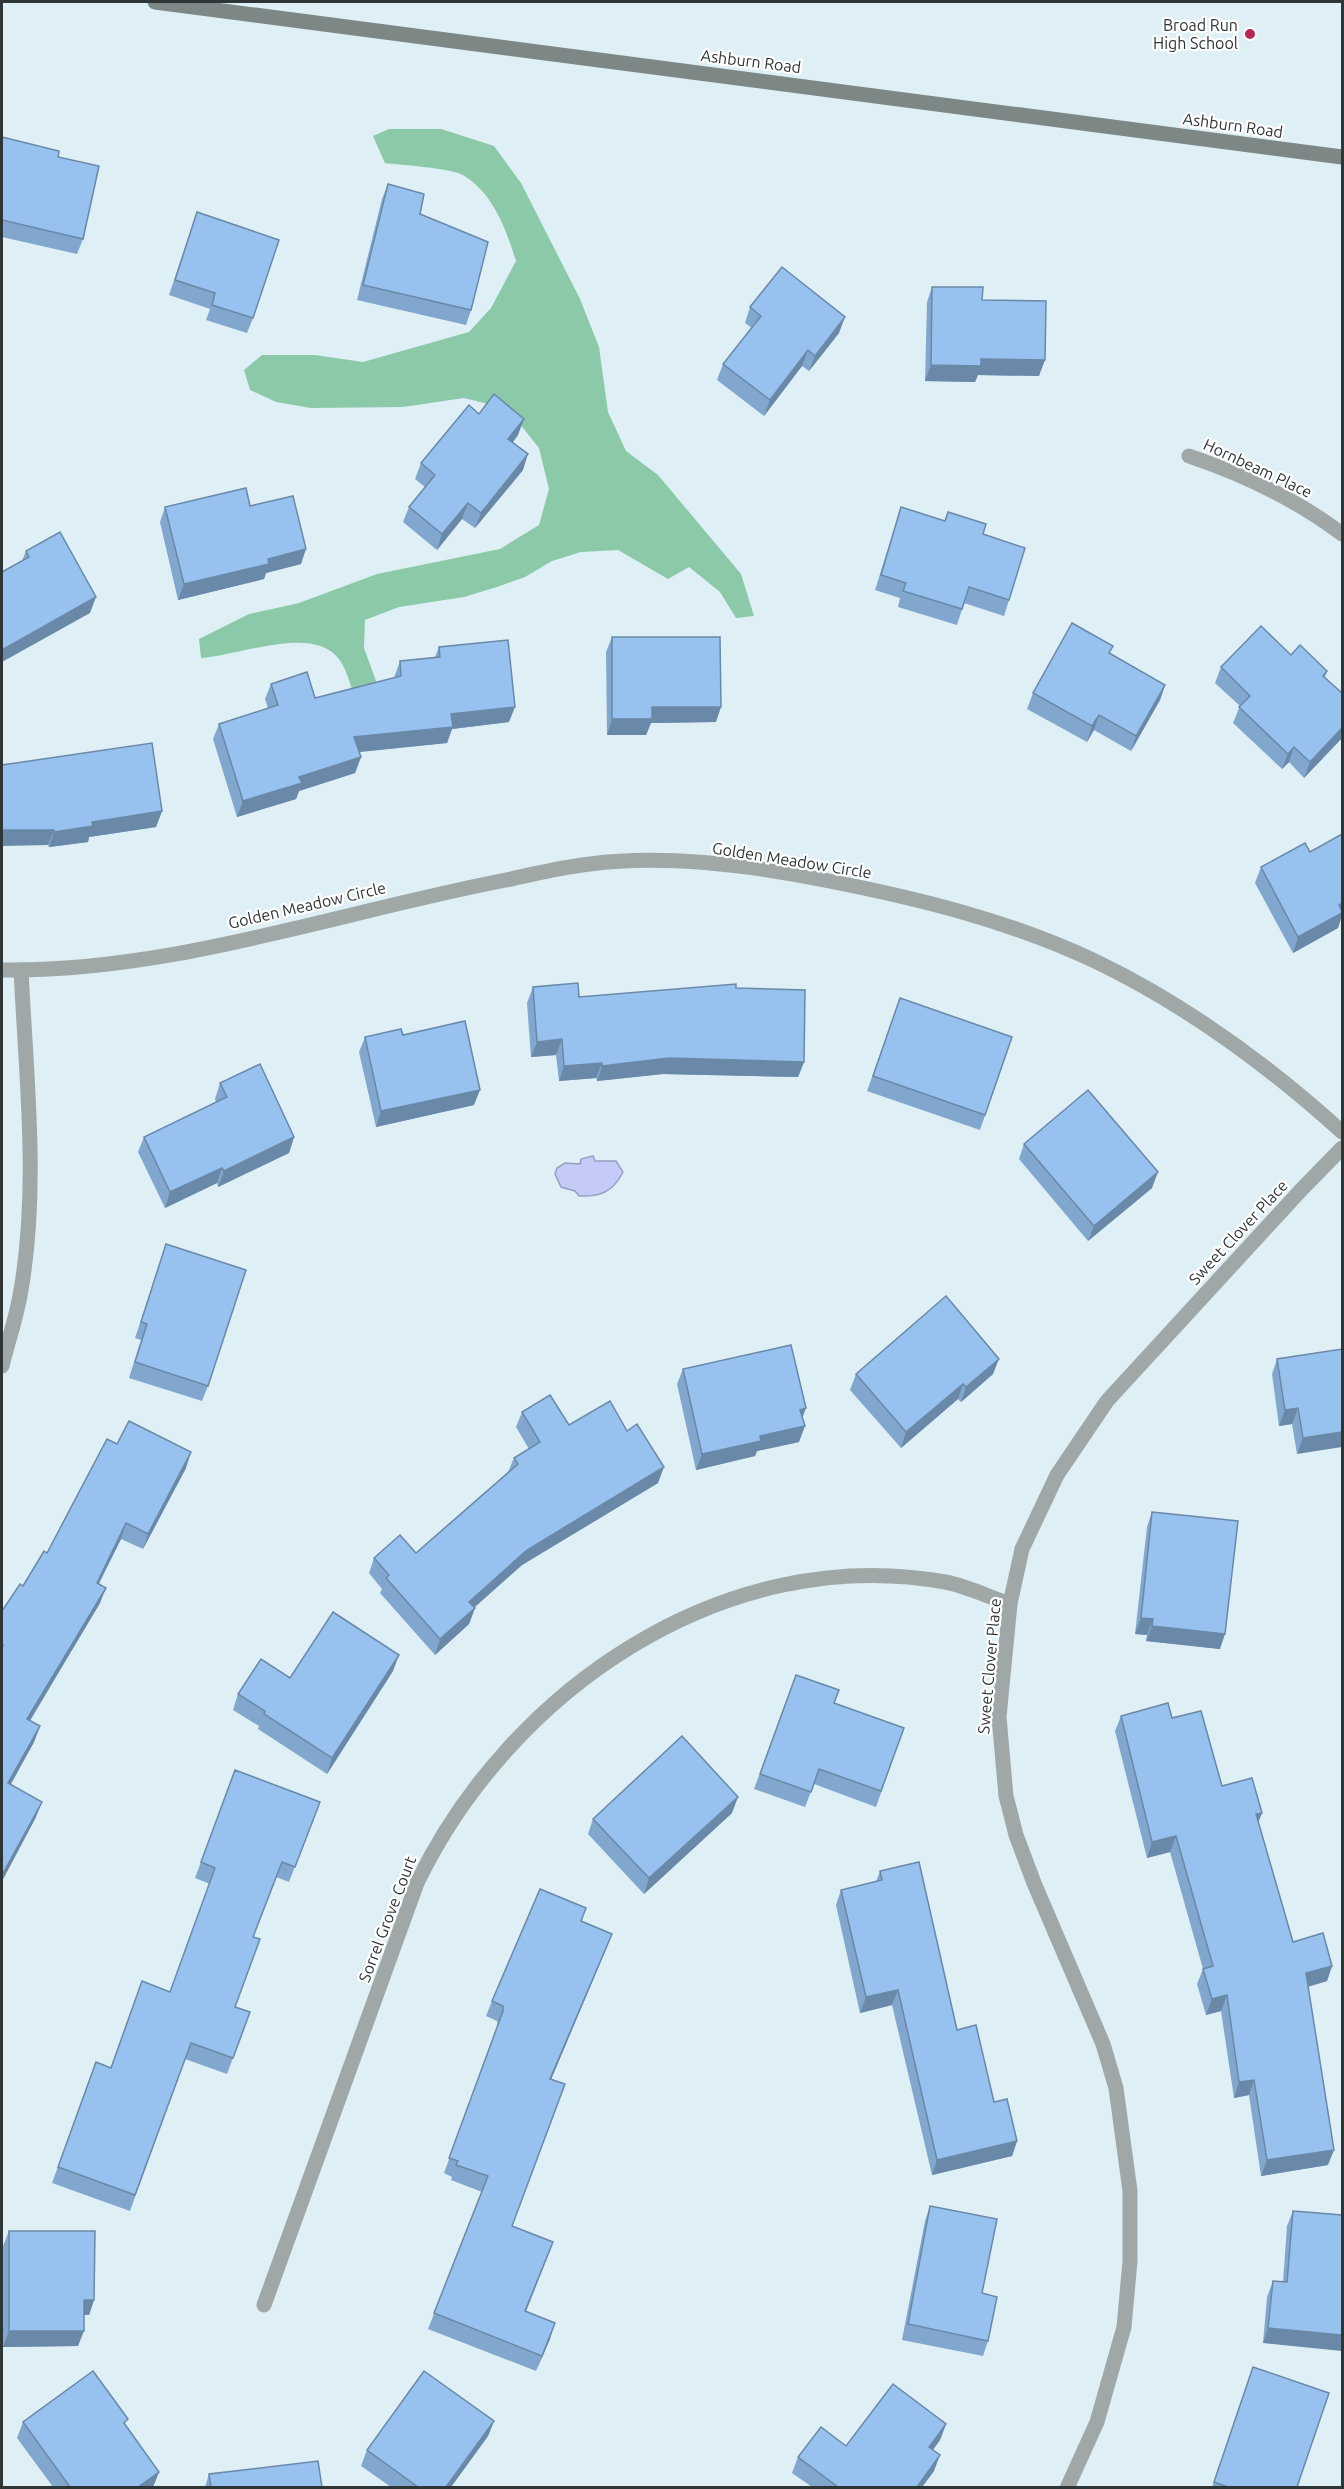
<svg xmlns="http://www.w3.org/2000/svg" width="1344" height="2489" viewBox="0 0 1344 2489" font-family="Ubuntu,sans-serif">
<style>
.forest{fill:#8bc9a9}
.water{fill:#c5cbf8;stroke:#989ebe;stroke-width:1.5}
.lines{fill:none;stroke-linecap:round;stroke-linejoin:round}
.street{stroke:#a0a8a7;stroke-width:15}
.secondary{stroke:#7c8786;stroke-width:15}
.wall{fill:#82a7ce}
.shaded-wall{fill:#6a88a7}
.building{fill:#97c2ef;stroke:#6a88a7;stroke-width:1.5}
.poi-dot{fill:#b72856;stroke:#fff;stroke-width:2}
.labels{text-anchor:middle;stroke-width:4.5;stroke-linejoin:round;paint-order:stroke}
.poi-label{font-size:16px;fill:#2e3537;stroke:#fff;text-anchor:end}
.street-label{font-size:16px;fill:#2e3537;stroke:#fff}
</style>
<rect width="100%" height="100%" fill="#deeff5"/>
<path class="forest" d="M389,129H441L494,146L521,183L580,299L599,347L608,412L626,451L658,475L741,574L754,616L736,618L720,592L689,567L668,579L618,550L581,552L552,561L525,577L497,587L464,597L399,607L365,620L364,648L376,681L372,711L358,707C352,692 348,671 339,659C312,624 239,656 201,658L199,639L249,614L299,603L377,574L500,549L539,525L549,489L539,448L508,409L464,398L403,407L311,408L276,402L250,390L244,370L262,355H315L363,362L469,332L491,308L516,261C506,229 493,193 463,175C450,168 402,165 385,163L373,136Z"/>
<path class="water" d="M593,1156L595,1161H616L623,1172C613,1192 600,1197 579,1196L575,1191L561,1187L555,1174L557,1168L565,1163L580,1164L581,1159Z"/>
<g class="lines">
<g class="street">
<path d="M1189,456C1242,474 1297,500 1342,534"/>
<path d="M2,970C173,972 339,912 506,880C534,874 562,867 590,864C666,854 749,865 824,880C917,898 1011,921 1097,962C1188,1006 1268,1065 1342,1132"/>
<path d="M2,1366C8,1341 17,1316 21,1290C39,1186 26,1076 21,970"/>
<path d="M264,2305L417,1883C510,1690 725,1542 945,1582C967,1586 989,1597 1010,1604"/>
<path d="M1067,2488L1097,2422L1124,2327L1130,2261V2191L1116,2088L1103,2044L1034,1883L1016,1835L1006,1796L999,1717L1010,1604L1022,1549L1057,1475L1107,1401L1301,1190L1342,1148"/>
</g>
<path class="secondary" d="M155,2L1342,157"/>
</g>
<g class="wall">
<path d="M2,137L58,157L83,239L77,254L2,237Z"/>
<path d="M388,184L420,214L471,310L466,325L357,300L382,199Z"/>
<path d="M197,212L253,318L247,333L206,320L210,309L169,295Z"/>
<path d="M932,287L982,300L1039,376L978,375L975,382L925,381L927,302Z"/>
<path d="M750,307L839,333L809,371L802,366L764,416L717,380L723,364L752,328L745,323Z"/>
<path d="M479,414L518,435L513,442L523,470L475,528L462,519L437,550L403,522L409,507L425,487L415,479L421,463Z"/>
<path d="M250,506L301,564L266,573L264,579L178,600L160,522L165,507Z"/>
<path d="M901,507L983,534L1009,600L1004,616L964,603L957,625L898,607L900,598L875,590Z"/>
<path d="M26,551L90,613L22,561Z"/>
<path d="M612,637L716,722L651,723L646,735H607L606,652Z"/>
<path d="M439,647L509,722L452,729L447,743L359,752L361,757L355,773L299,791L296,799L237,817L213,739L219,724L268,708L265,699L271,684L315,698L394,678L400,661L435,657Z"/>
<path d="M1110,653L1165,685L1160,700L1131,751L1094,730L1087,742L1027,709L1033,693Z"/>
<path d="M1291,655L1327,671L1325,677L1342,693V738L1304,778L1289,762L1282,769L1233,723L1240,706L1215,683L1221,667Z"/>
<path d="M2,765L162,811L156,827L89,837L88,842L49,847L48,845Z"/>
<path d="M1261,867L1342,915L1338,928L1293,953L1255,883Z"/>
<path d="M533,987L579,997L736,988L804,1062L798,1077L663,1074L597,1081L596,1078L559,1081L556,1055L531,1057L527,1003Z"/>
<path d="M900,998L1012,1037L980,1130L867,1091Z"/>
<path d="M403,1035L474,1105L376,1127L359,1052L365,1037Z"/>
<path d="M220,1083L294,1137L289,1153L218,1187L217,1183L165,1208L138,1152L144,1137L216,1102L215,1099Z"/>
<path d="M1024,1144L1152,1188L1088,1241L1019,1159Z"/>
<path d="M166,1244L208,1386L202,1401L129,1378L141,1340L135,1338Z"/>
<path d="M1342,1349L1297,1454L1292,1424L1279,1426L1272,1374L1277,1359Z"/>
<path d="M683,1369L802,1418L799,1442L757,1451L755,1456L696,1470L677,1384Z"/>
<path d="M856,1374H993L961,1402L958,1399L901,1448L850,1390Z"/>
<path d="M522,1412L569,1425L658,1483L522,1565L474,1608H475L469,1624L435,1655L380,1593L382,1589L369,1573L374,1558L416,1553L508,1472L514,1458L529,1449L516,1427Z"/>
<path d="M117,1444L186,1468L143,1549L121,1539L99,1584L100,1603L30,1721L40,1726L34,1742L11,1784L36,1817L2,1881V1611L23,1586L47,1553Z"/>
<path d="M1152,1512L1220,1649L1146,1641L1147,1635L1135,1634L1147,1527Z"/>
<path d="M393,1671L327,1774L258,1729L259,1726L233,1710L238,1694L290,1678Z"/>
<path d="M796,1675L834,1703L904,1728L876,1807L814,1784L805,1807L754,1789Z"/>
<path d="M1121,1716L1172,1718L1222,1786L1262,1813L1258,1821L1293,1942L1332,1966L1327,1981L1308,1987L1328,2165L1261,2176L1249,2095L1234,2098L1221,2011L1206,2015L1197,1984L1203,1969L1170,1852L1147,1858L1115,1731Z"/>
<path d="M235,1770L320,1802L289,1882L276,1877L253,1937L235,2007L250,2012L227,2074L185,2059L130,2211L52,2183L96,2062L111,2068L170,1992L210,1884L195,1878Z"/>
<path d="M732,1813L644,1894L588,1834L593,1819Z"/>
<path d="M880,1871L957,2030L994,2102L1017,2141L1012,2156L932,2175L892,2005L860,2013L836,1905L841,1890L876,1882Z"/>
<path d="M581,1921L612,1934L606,1949L551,2079L512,2226L547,2258L526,2312L550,2339L536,2371L428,2329L482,2192L451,2180L452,2177L444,2173L498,2026L497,2021L486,2016L492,2001Z"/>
<path d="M930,2206L982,2293L988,2341L983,2356L902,2340L925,2221Z"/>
<path d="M1293,2211L1342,2215L1263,2343L1267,2297L1273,2281L1283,2282L1287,2226Z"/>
<path d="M9,2231L94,2300L89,2315H84L78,2346L3,2347V2246Z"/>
<path d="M1253,2367L1297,2487H1212Z"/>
<path d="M494,2421L488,2436L451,2487H391L361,2466L367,2450Z"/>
<path d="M23,2422L126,2426L159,2472L153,2487H53L17,2438Z"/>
<path d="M946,2424L940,2440L933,2450L934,2471L922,2487H812L792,2473L798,2457Z"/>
<path d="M209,2474L322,2487H205Z"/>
</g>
<g class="shaded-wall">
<path d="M845,317L839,333L809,371L815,356Z"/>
<path d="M808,350L802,366L764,416L770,400Z"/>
<path d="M981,359L1045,360L1039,376L978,375L975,382L925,381L931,365Z"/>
<path d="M524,419L518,435L503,455L508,439Z"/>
<path d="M528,454L523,470L475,528L481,513Z"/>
<path d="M468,503L462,519L437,550L442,534Z"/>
<path d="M306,549L301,564L266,573L264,579L178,600L184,584L268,559Z"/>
<path d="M96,597L90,613L2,662V650Z"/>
<path d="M1165,685L1160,700L1131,751L1136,736Z"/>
<path d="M515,707L509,722L452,729L447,743L349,753L354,737L451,714Z"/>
<path d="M652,707H721L716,722L651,723L646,735H607L612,719Z"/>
<path d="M1099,715L1094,730L1087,742L1092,726Z"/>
<path d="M1342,728V738L1304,778L1310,762Z"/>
<path d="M1294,747L1289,762L1282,769L1288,754Z"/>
<path d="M361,757L355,773L299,791L296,799L237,817L243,801L299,777Z"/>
<path d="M162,811L156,827L89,837L88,842L49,847L54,832L92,822Z"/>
<path d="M2,830H54L48,845L2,846Z"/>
<path d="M1342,903V915L1338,928L1293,953L1298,937Z"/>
<path d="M562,1039L556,1055L531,1057L537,1042Z"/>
<path d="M669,1058L804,1062L798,1077L663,1074L597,1081L602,1066Z"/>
<path d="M602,1063L596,1078L559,1081L564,1066Z"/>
<path d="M480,1090L474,1105L376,1127L381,1111Z"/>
<path d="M294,1137L289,1153L218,1187L224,1171Z"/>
<path d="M222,1168L217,1183L165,1208L170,1192Z"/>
<path d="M1158,1172L1152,1188L1088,1241L1094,1226Z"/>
<path d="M999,1359L993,1374L961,1402L966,1387Z"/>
<path d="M963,1384L958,1399L901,1448L906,1432Z"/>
<path d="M806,1408L800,1424V1410Z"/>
<path d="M1298,1408L1292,1424L1279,1426L1285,1410Z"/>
<path d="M805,1426L799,1442L757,1451L755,1456L696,1470L702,1454L760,1436Z"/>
<path d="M1342,1432V1447L1297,1454L1303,1438Z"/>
<path d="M191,1452L186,1468L143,1549L148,1534Z"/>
<path d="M664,1467L658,1483L522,1565L463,1617L469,1602L527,1550Z"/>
<path d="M126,1523L121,1539L91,1598L97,1583Z"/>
<path d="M106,1588L100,1603L21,1735L27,1719Z"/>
<path d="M475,1608L469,1624L435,1655L440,1639Z"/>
<path d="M1141,1618L1153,1619L1147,1635L1135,1634Z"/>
<path d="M1152,1626L1225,1634L1220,1649L1146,1641Z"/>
<path d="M399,1655L393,1671L327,1774L332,1758Z"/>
<path d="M40,1726L34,1742L3,1798L8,1783Z"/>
<path d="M738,1797L732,1813L644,1894L649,1878Z"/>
<path d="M42,1802L36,1817L2,1881V1875Z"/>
<path d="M1262,1813L1256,1828V1814Z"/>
<path d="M1176,1836L1170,1852L1147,1858L1152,1842Z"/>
<path d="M612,1934L606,1949L545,2094L550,2079Z"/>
<path d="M1332,1966L1327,1981L1300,1989L1306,1973Z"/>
<path d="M898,1990L892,2005L860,2013L866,1997Z"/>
<path d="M1227,1995L1221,2011L1206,2015L1212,1999Z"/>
<path d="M1254,2080L1249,2095L1234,2098L1239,2082Z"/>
<path d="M1017,2141L1012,2156L932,2175L937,2160Z"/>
<path d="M1334,2150L1328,2165L1261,2176L1267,2160Z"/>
<path d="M84,2300H94L89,2315H78Z"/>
<path d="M555,2323L550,2339L536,2371L542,2356Z"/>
<path d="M1268,2328L1342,2335V2351L1263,2343Z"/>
<path d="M9,2331H84L78,2346L3,2347Z"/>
<path d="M494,2421L488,2436L451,2487H446Z"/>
<path d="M946,2424L940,2440L923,2463L929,2447Z"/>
<path d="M940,2455L934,2471L922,2487H917Z"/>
<path d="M159,2472L153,2487H138Z"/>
</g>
<g class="building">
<path d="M2,137L59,151L58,157L99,166L83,239L2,220Z"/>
<path d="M388,184L424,194L420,214L488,242L471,310L363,285Z"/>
<path d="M197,212L279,240L253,318L212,305L215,293L175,280Z"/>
<path d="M782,267L845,317L815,356L808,350L770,400L723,364L761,316L750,307Z"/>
<path d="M932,287H983L982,300L1046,301L1045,360L981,359V366L931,365Z"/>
<path d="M494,394L524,419L508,439L528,454L481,513L468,503L442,534L409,507L435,475L421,463L469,405L479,414Z"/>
<path d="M246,488L250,506L293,496L306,549L268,559L269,564L184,584L165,507Z"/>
<path d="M901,507L945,521L948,512L986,524L983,534L1025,548L1009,600L969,587L962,609L903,591L906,583L881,575Z"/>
<path d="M60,532L96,597L2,650V572L29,557L26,551Z"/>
<path d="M1072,623L1113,646L1109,653L1165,685L1136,736L1099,715L1092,726L1033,693Z"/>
<path d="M1261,626L1291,655L1300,645L1327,671L1323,676L1342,693V728L1310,762L1294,747L1288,754L1239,707L1250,696L1221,667Z"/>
<path d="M612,637H720L721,707H652V719H612Z"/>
<path d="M508,640L515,707L451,714L453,727L354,737L361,757L299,777L302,783L243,801L219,724L278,705L271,684L307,672L315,698L401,676L400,661L440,657L439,647Z"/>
<path d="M152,743L162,811L92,822L93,826L54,832V830H2V765Z"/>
<path d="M1342,834V903L1339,905L1342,911V913L1298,937L1261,867L1305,843L1310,852Z"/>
<path d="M578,983L579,997L736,984V988L805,990L804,1062L669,1058L602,1066V1063L564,1066L562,1039L537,1042L533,987Z"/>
<path d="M900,998L1012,1037L985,1115L873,1076Z"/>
<path d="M465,1021L480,1090L381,1111L365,1037L401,1029L403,1035Z"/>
<path d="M260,1064L294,1137L224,1171L222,1168L170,1192L144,1137L227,1097L220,1083Z"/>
<path d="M1088,1090L1158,1172L1094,1226L1024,1144Z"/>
<path d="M166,1244L246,1270L208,1386L135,1362L147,1324L141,1322Z"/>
<path d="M946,1296L999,1359L966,1387L963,1384L906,1432L856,1374Z"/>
<path d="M791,1345L806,1408L800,1410L805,1426L760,1436L761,1441L702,1454L683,1369Z"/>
<path d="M1342,1349V1432L1303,1438L1298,1408L1285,1410L1277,1359Z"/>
<path d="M550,1395L569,1425L610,1401L627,1431L637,1424L664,1467L527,1550L469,1602L475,1608L440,1639L386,1578L389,1575L374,1558L400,1535L416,1553L518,1464L514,1458L540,1442L522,1412Z"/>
<path d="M129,1421L191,1452L148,1534L126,1523L97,1583L106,1588L27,1719L40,1726L8,1783L42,1802L2,1875V1648L3,1645L2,1644V1611L20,1584L23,1586L44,1551L47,1553L107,1439L117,1444Z"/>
<path d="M1152,1512L1238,1521L1225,1634L1152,1626L1153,1619L1141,1618Z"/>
<path d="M333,1612L399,1655L332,1758L264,1714L265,1711L238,1694L261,1659L290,1678Z"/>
<path d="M796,1675L839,1690L834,1703L904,1728L881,1791L819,1769L811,1792L760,1774Z"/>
<path d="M1168,1703L1172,1718L1201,1711L1222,1786L1252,1778L1262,1813L1256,1814L1293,1942L1323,1933L1332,1966L1306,1973L1334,2150L1267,2160L1254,2080L1239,2082L1227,1995L1212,1999L1203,1969L1213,1966L1176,1836L1152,1842L1121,1716Z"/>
<path d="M682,1736L738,1797L649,1878L593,1819Z"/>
<path d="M235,1770L320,1802L295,1867L282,1862L253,1937L260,1939L235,2007L250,2012L233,2058L191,2043L135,2195L58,2167L96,2062L111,2068L142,1981L170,1992L215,1868L201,1862Z"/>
<path d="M919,1862L957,2030L976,2025L994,2102L1007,2099L1017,2141L937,2160L898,1990L866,1997L841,1890L882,1880L880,1871Z"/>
<path d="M540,1889L586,1908L581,1921L612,1934L550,2079L565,2084L512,2226L553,2242L525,2311L555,2323L542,2356L434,2313L488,2176L456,2165L458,2161L449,2158L503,2011V2006L492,2001Z"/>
<path d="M930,2206L997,2219L982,2293L997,2297L988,2341L908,2324Z"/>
<path d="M1293,2211L1342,2215V2335L1268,2328L1273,2281L1287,2282Z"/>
<path d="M9,2231H95L94,2300H84V2331H9Z"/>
<path d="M1253,2367L1329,2393L1297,2487H1228L1214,2482Z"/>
<path d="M93,2371L128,2419L124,2423L159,2472L138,2487H70L23,2422Z"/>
<path d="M424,2371L494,2421L446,2487H418L367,2450Z"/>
<path d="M893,2384L946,2424L929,2447L940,2455L917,2487H838L798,2457L821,2427L846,2446Z"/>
<path d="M318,2461L322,2487H211L209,2474Z"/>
</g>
<circle class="poi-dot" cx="1250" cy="34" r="6"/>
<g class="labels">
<g class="poi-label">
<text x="1238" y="31">Broad Run<tspan x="1238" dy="18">High School</tspan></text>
</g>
<g class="street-label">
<text transform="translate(751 61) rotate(7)" y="6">Ashburn Road</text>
<text transform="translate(1233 125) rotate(8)" y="6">Ashburn Road</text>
<text transform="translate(1258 468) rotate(25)" y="6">Hornbeam Place</text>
<text transform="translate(792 860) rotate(9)" y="6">Golden Meadow Circle</text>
<text transform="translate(307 905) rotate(-13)" y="6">Golden Meadow Circle</text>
<text transform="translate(1238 1232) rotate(-47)" y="6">Sweet Clover Place</text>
<text transform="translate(989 1666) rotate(-85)" y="6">Sweet Clover Place</text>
<text transform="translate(387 1919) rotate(-69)" y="6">Sorrel Grove Court</text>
</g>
</g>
<rect width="1344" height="2489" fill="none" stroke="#2e3537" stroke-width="6"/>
</svg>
